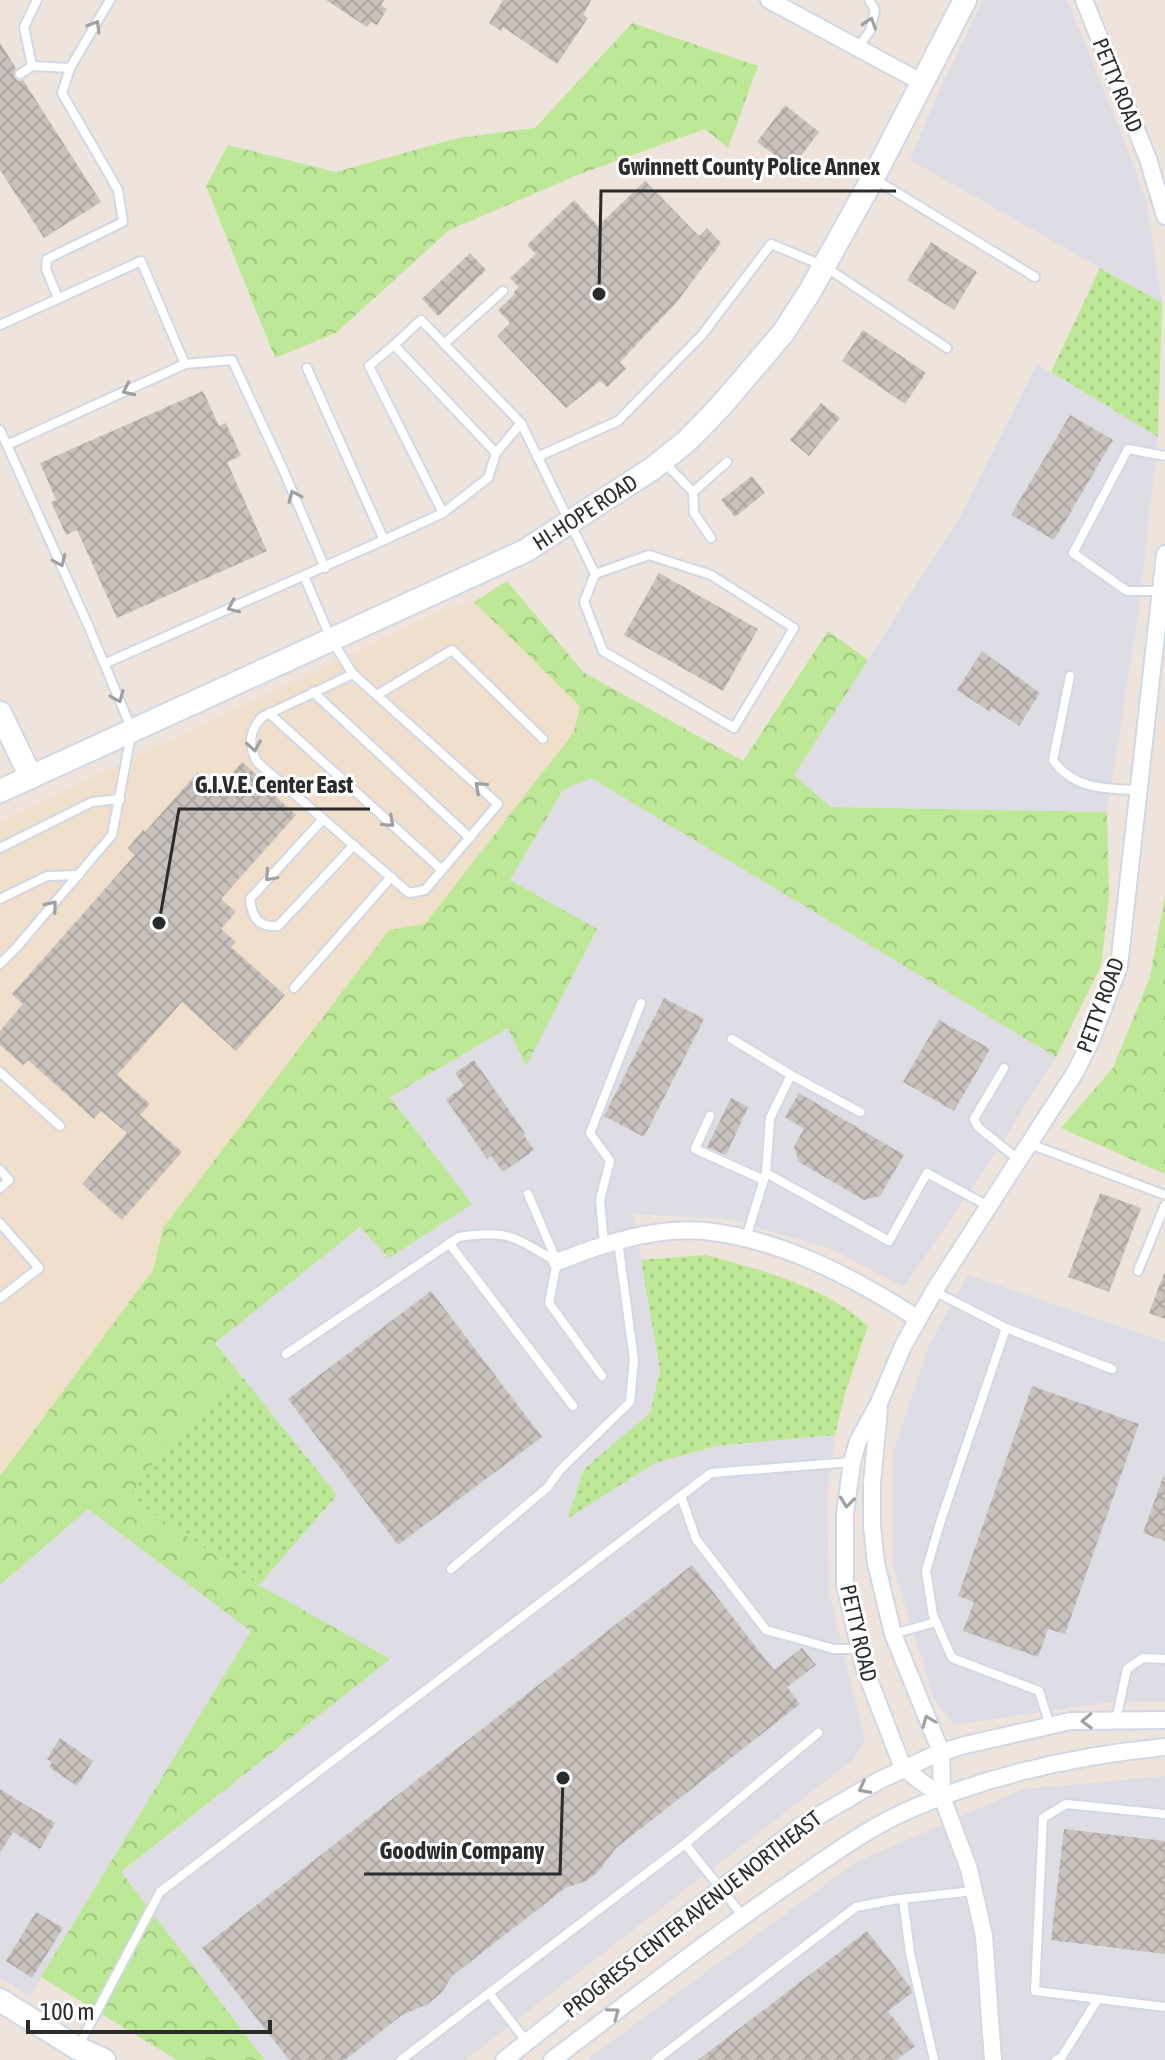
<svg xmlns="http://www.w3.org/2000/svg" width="1165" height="2060" viewBox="0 0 1165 2060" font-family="'Asap Condensed',sans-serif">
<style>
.industrial{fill:#dedde6}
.education{fill:#f0dfcb}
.green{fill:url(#green-dots)}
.forest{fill:url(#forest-crowns)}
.building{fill:url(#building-cross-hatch)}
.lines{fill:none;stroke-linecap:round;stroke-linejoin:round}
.lane-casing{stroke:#d1d8e5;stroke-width:12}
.street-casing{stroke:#d1d8e5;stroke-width:20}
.secondary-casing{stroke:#d1d8e5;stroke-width:26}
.lane{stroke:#fff;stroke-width:8}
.street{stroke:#fff;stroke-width:16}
.secondary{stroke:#fff;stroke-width:22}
.oneway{stroke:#a0a0a0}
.labels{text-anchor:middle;stroke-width:6;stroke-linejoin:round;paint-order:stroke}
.street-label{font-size:22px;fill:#2b2b2b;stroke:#fff}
.leader{fill:none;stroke:#2b2b2b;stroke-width:3}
.callout-dot{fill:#2b2b2b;stroke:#fff;stroke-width:3}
.callout-label{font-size:24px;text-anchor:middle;font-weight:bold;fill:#2b2b2b;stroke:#fff;stroke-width:6;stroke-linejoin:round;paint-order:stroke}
</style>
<defs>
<pattern id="green-dots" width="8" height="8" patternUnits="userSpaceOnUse" patternTransform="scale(2)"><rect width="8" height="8" fill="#bde895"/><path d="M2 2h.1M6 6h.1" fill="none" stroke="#a3c781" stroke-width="1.8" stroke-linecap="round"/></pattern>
<pattern id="forest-crowns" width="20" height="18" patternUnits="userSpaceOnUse" patternTransform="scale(2)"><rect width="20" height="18" fill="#bde895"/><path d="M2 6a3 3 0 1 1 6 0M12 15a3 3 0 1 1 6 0" fill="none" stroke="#a3c781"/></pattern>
<pattern id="building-cross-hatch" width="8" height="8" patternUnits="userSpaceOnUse" patternTransform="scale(2)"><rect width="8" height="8" fill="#c9c1bc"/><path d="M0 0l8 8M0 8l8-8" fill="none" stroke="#ada6a2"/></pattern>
</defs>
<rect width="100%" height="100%" fill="#eee4dc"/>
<g class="industrial">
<path d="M983,0H1067L1119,126L1146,200L1162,303L910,160L938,93Z"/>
<path d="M1037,364L1158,437L1138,616L1107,812L831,807L794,775L961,515Z"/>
<path d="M591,778L1056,1057L989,1163L904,1287L833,1250L730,1219L633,1214L660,1370L650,1413L584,1469L567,1518L655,1463L716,1446L835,1435L827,1496L829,1592L865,1740L854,1759L465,2060H265L121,1873L389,1659L259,1585L337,1495L215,1343L360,1226L471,1203L389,1097L509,1028L525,1065L510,880L563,790Z"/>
<path d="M968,1275L1165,1342V1701L1102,1703L954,1725L934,1699L893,1566V1453L930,1343Z"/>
<path d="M88,1509L251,1631L30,1996L0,1978V1585Z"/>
<path d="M1165,1776V2060H586L856,1862L1024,1789Z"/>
</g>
<path class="education" d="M474,602L580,706L574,732L425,924L389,930L163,1228L153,1270L0,1475V822L444,610Z"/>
<g class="green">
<path d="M1100,268L1162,303L1158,437L1051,372Z"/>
<path d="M706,1255C763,1271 823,1285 868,1326L845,1394L835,1435L716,1446L655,1463L567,1519L584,1469L650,1413L660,1370L641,1260Z"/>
<path d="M239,1373L337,1495L259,1585L129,1497L167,1445Z"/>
</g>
<g class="forest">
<path d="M632,23L758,66L728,148L705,129L580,174L449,230L336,333L275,358L206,186L228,145L336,172L458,138L535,128Z"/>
<path d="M507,581L583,672L743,761L828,631L868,660L794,775L831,807L1107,812L1109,896L1101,966L1056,1057L591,778L563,790L510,880L597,929L526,1066L508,1028L390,1097L472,1204L389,1258L360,1227L215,1343L239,1373L167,1445L129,1497L259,1585L390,1659L121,1872L265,2060H177L41,1977L251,1631L88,1509L0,1585V1476L153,1270L163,1228L389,930L425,924L574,732L580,706L474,602Z"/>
<path d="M1165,895V1174L1061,1128L1113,1068L1150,977Z"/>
</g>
<g class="building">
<path d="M326,0H384L381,5L387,9L377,25L371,22L367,27Z"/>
<path d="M503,0H591L583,15L588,18L557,64L503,27L501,31L489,23Z"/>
<path d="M0,43L16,68L14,77L18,81L23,80L101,202L44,238L0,170Z"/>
<path d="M785,105L819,132L792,168L757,142Z"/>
<path d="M645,181L699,236L707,228L721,243L677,302L620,362L626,369L607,387L600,381L566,408L497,336L510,323L498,310L515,294L514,292L519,287L510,278L536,254L527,245L574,200L598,226Z"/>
<path d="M931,242L977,272L954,310L907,280Z"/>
<path d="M470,253L486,270L438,316L422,299Z"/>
<path d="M863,330L926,373L905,404L842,361Z"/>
<path d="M203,391L219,426L226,423L241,456L227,462L267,551L117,618L77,530L66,535L51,502L56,500L40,463Z"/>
<path d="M821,403L840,418L809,456L790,440Z"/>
<path d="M1070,415L1113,440L1054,540L1011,515Z"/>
<path d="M752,476L765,493L735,517L721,500Z"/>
<path d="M659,573L758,629L723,691L624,635Z"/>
<path d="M982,651L1040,693L1019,726L992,708L990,712L957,690Z"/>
<path d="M242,762L258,776L256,779L296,815L221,899L236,912L221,929L236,942L231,947L285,995L236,1051L182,1002L117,1075L150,1104L140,1115L182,1152L122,1220L82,1184L127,1133L101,1111L94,1119L28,1060L23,1065L0,1045V1031L23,1004L12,994L135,855L128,848L143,830L145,832L198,772L218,789Z"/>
<path d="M664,998L704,1019L644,1137L604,1116Z"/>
<path d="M939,1020L990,1049L954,1111L903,1082Z"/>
<path d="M474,1060L525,1133L523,1134L534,1150L503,1172L491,1156L487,1159L446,1099L464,1086L455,1073Z"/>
<path d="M799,1093L904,1155L880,1196L864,1200L799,1162L794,1146L804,1129L785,1117Z"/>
<path d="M731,1098L748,1107L726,1155L707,1147Z"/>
<path d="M1100,1193L1141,1208L1109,1292L1068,1277Z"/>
<path d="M1164,1273L1165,1274V1319L1149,1313Z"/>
<path d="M431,1291L542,1437L398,1545L288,1399Z"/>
<path d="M1032,1386L1139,1424L1065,1634L1048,1629L1038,1657L963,1631L974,1602L958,1596Z"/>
<path d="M1163,1477L1165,1478V1541L1143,1533Z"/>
<path d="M692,1565L774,1670L802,1648L816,1665L787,1687L800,1704L616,1848L597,1873L586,1881L565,1888L452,1976L442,1992L428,2004L402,2015L345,2060H289L202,1948Z"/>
<path d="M60,1738L93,1761L77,1786L49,1767L52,1762L47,1759Z"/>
<path d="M0,1789L55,1823L40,1849L13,1832L0,1853Z"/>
<path d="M1064,1829L1165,1841V1954L1051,1940Z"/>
<path d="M36,1912L63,1928L32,1978L6,1961Z"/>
<path d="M867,1931L911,1988L912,1993L888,2011L915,2046L896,2060H698Z"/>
</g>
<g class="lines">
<defs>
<g id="lane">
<path d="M859,46L870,31L875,10L869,0"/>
<path d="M32,66L24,27L37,0"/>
<path d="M20,74L32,66L70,68L110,0"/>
<path d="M873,178L1035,277"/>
<path d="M58,298L46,269L47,259L123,222L118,190L62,93L70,68"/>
<path d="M0,325L141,261L185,364"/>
<path d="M444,344L503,291"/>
<path d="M394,345L421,320L521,423L595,574L584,602L603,651L734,728L794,628L711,575L649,555L595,574"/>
<path d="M0,430L7,445"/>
<path d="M537,457L618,421L702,335L771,244L824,266L947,348"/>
<path d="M663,461L693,492L727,462"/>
<path d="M693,492L694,513L711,538"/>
<path d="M443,513L488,478L496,453"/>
<path d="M384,540L443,513L369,366L394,345L496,453L521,423"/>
<path d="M304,576L331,639L353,674L498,804L425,890L409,893L257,762C248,744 249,732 262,717L353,674"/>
<path d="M1160,591H1127L1073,553L1128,449L1165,456"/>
<path d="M104,664L384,540L307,368"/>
<path d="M1070,676L1053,760C1073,789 1105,789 1137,790"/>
<path d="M313,692L470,838"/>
<path d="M377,695L452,650L543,739"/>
<path d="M269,713L442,870"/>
<path d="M323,819L250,899C252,917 258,928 278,926L354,845"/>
<path d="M0,848L92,802L120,799"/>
<path d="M0,899L47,876L79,875"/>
<path d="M0,964L16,948L112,835L132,730L88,625L7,445L185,364L232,360L282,467L325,568"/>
<path d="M294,988L391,877"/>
<path d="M732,1039L791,1075"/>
<path d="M1004,1068L974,1119L978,1127L1019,1160"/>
<path d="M0,1072L60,1126"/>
<path d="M710,1116L695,1149L764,1180"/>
<path d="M1030,1144L1165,1195"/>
<path d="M0,1170L9,1180L0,1188"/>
<path d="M766,1173L770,1118L791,1075L860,1112"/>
<path d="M528,1194L557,1262L549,1303L602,1376"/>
<path d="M0,1223L39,1268L0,1298"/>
<path d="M746,1238L766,1173L889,1241L927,1173L990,1207"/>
<path d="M449,1243L573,1406"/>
<path d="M604,1243L600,1200L610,1161L590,1133L641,1003"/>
<path d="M1138,1271L1165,1205"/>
<path d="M934,1291L1006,1328L941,1520L926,1571L933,1615L952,1658L1039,1691L1050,1726"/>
<path d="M1006,1328L1112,1369"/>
<path d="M286,1354L459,1237C509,1229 514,1237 557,1262"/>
<path d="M681,1496L696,1539L766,1630L834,1649H859"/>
<path d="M451,1569L548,1487L560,1470L630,1402L634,1360L618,1241"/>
<path d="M893,1634L936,1622"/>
<path d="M1116,1720L1127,1669L1143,1658L1165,1659"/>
<path d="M1165,1814L1066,1804L1043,1818L1035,1991L1165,2007"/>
<path d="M685,1844L742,1915"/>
<path d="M903,1899L910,1953L934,2060"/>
<path d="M489,1993L527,2042"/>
<path d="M78,2047L160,1892L711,1473L852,1462"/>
<path d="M401,2060L685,1844L818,1733"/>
<path d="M656,2060L856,1907L892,1900L974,1891"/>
<path d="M1056,2060L1061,2058L1098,1999"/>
</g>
<g id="street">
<path d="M769,0L921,82"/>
<path d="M1084,0L1148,159L1165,216"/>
<path d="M557,1262C601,1244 658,1226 705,1231C781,1239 855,1278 918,1319"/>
<path d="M879,1409L872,1483V1526L876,1563L893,1634L941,1752L942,1797L969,1869L984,1936L993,2060"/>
<path d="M942,1797L903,1768L864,1667L845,1584V1514L852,1462L858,1441L879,1403L903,1346L934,1291L1076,1071L1092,1038L1119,966L1165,554"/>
<path d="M504,2060L799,1827L880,1780L934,1755L961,1746L1070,1721L1165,1720"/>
<path d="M552,2060C632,2000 710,1938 792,1882C827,1858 862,1832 900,1814C985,1775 1073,1756 1165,1747"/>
</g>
<g id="secondary">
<path d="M0,713L31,777"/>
<path d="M0,791L525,551L652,469L688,440L720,407L783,333L809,293L873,178L965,0"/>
<path d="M0,2000L77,2048L104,2060"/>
</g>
</defs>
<use href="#lane" class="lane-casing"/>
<use href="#street" class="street-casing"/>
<use href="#secondary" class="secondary-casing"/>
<use href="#lane" class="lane"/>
<use href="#street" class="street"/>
<use href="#secondary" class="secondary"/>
</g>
<defs><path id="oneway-chevron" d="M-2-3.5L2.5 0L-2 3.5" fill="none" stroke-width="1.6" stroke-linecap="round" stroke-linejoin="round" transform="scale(2)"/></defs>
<g class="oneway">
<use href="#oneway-chevron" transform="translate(870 23) rotate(-72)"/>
<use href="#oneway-chevron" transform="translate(95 26) rotate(-59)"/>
<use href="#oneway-chevron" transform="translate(128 390) rotate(155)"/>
<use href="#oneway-chevron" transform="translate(294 496) rotate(-113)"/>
<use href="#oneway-chevron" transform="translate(60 561) rotate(66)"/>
<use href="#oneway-chevron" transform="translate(233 607) rotate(156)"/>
<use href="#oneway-chevron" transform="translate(118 697) rotate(67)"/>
<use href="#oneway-chevron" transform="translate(254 746) rotate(81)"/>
<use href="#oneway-chevron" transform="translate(480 787) rotate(-138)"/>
<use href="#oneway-chevron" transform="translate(389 822) rotate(42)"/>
<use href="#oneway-chevron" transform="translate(270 876) rotate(132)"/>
<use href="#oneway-chevron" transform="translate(52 906) rotate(-50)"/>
<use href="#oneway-chevron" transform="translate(847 1502) rotate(97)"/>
<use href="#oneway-chevron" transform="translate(928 1721) rotate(-112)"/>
<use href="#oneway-chevron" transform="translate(1087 1721) rotate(178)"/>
<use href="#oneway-chevron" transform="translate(864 1788) rotate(152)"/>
<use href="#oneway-chevron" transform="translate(614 2013) rotate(-37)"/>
</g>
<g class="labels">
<g class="street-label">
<text transform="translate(1118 85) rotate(68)" y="8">PETTY ROAD</text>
<text transform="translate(585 512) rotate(-33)" y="8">HI-HOPE ROAD</text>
<text transform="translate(1100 1005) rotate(-70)" y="8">PETTY ROAD</text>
<text transform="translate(859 1633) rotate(77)" y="8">PETTY ROAD</text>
<text transform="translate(692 1914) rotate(-38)" y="8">PROGRESS CENTER AVENUE NORTHEAST</text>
</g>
</g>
<path class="leader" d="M599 294L601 191H896M159 923L179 809H370M563 1778L560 1874H364"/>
<g class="callout-dot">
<circle cx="599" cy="294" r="8"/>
<circle cx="159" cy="923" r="8"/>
<circle cx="563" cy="1778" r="8"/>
</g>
<g class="callout-label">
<text x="749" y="175">Gwinnett County Police Annex</text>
<text x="274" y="793">G.I.V.E. Center East</text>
<text x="462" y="1859">Goodwin Company</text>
</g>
<path d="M28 2020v12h242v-12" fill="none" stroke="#2b2b2b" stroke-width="4"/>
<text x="40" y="2020" font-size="24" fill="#2b2b2b" stroke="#ffffff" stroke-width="6" paint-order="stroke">100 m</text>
</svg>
